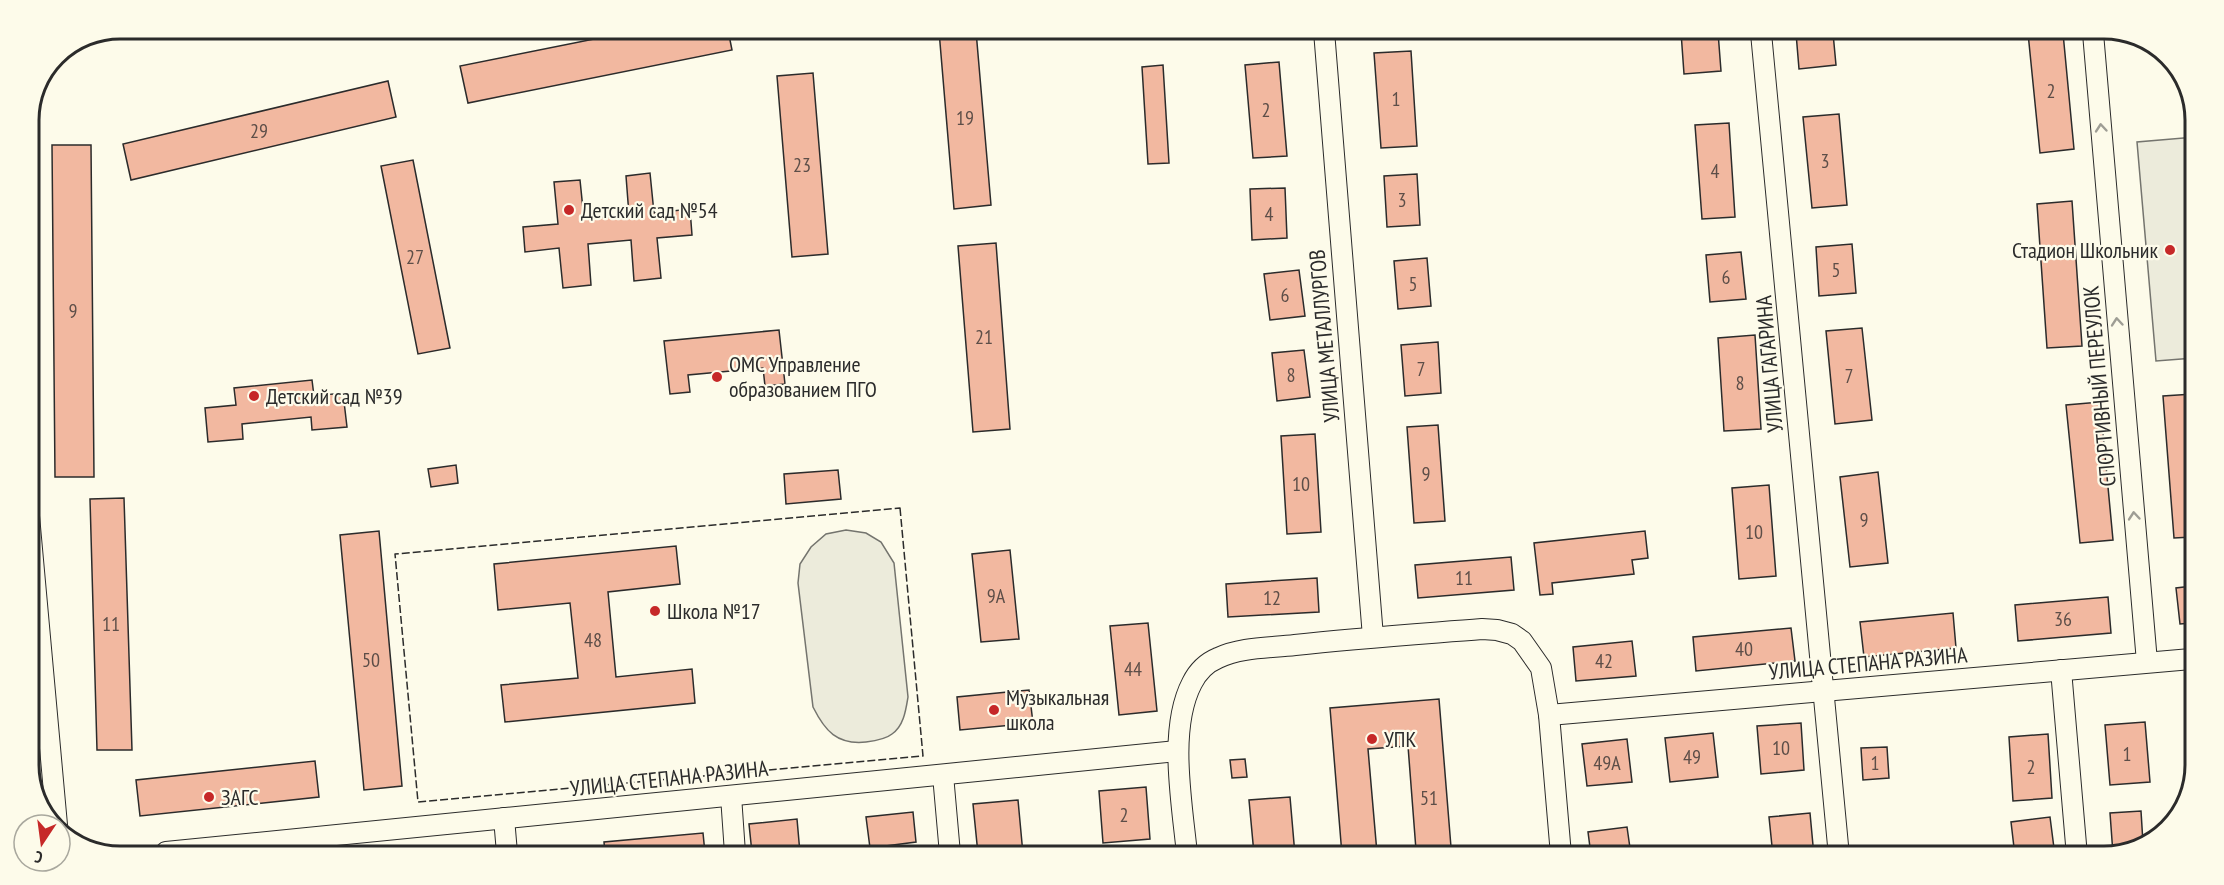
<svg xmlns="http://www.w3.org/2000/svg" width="2224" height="885" viewBox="0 0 2224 885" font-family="'PT Sans Narrow',sans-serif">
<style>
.green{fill:#ecebdb;stroke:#74746e;stroke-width:1.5}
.building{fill:#f2b8a0;stroke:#2b2b2b;stroke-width:1.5}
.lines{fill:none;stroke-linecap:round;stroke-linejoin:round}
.minor-casing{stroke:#2b2b2b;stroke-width:22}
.minor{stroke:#fdfbea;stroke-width:20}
.fence{stroke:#2b2b2b;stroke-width:1.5;stroke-dasharray:8 3;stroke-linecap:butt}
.oneway{stroke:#9e9d94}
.poi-dot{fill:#c62828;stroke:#fdfbea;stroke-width:2}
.labels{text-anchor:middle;stroke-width:4.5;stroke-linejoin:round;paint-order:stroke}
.number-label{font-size:20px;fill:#5d4e48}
.poi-label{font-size:22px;fill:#2b2b2b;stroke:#fdfbea;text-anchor:start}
.street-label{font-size:22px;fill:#2b2b2b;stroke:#fdfbea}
.rim{fill:none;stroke:#2b2b2b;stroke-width:3}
</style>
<rect width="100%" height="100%" fill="#fdfbea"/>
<g class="green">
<path d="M2195,137L2194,358L2156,361L2137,142Z"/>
<path d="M846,530L866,533L881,542L894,563L908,697C906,709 904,726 892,734C886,739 874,741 866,742C837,745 825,731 813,707L798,583L800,564L811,547L826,534Z"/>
</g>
<g class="building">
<path d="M639,30H728L732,50L468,103L460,66Z"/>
<path d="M939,31H976L991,205L954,209Z"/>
<path d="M1681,32H1718L1721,71L1684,74Z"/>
<path d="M1796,33H1833L1836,65L1799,69Z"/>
<path d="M2028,33H2063L2074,149L2040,153Z"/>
<path d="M1411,51L1417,146L1381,148L1374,53Z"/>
<path d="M1279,62L1287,156L1253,158L1245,65Z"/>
<path d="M1163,65L1169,163L1148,164L1142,67Z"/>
<path d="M813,73L828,254L792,257L777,76Z"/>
<path d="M388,81L396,117L131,180L123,144Z"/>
<path d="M1839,114L1847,205L1812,208L1803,117Z"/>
<path d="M1729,123L1735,217L1702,219L1695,125Z"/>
<path d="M52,145H91L94,477H55Z"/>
<path d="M413,160L450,348L418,354L381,166Z"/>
<path d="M650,173L654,213L690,209L692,235L657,238L661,278L634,281L631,240L588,244L591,285L563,288L559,248L525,252L523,227L558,224L554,182L580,180L584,219L629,215L626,176Z"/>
<path d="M1417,174L1420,225L1387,227L1384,176Z"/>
<path d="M1285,188L1287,238L1252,240L1250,189Z"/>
<path d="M2072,201L2082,346L2047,348L2037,204Z"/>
<path d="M996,243L1010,429L973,432L958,246Z"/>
<path d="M1852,244L1856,293L1819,296L1816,247Z"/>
<path d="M1741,252L1746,299L1710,302L1706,255Z"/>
<path d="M1427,258L1431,306L1398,309L1394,261Z"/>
<path d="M1299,270L1305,316L1270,320L1264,274Z"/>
<path d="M1862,328L1872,420L1835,424L1826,331Z"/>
<path d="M779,330L785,384L765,386L763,368L688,375L690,392L670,394L664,341Z"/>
<path d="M1755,335L1761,429L1724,431L1718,338Z"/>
<path d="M1438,342L1441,393L1405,396L1401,345Z"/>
<path d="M1304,350L1310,397L1277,401L1272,353Z"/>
<path d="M312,380L314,396L343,393L347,427L312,430L311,417L242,424L243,439L208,442L205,408L236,405L234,388Z"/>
<path d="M2193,394L2192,537L2174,538L2163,396Z"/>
<path d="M2100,402L2113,540L2080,543L2066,405Z"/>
<path d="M1438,425L1445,521L1414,523L1407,427Z"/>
<path d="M1315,434L1321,532L1287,534L1281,436Z"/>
<path d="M456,465L458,483L431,487L428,469Z"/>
<path d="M838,470L841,499L786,504L784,474Z"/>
<path d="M1878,472L1888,563L1850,567L1840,477Z"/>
<path d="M1769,485L1776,576L1739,579L1732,488Z"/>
<path d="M124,498L132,750H97L90,499Z"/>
<path d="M379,531L402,786L364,790L340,535Z"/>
<path d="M1645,531L1648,558L1632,560L1634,574L1552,583L1553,594L1540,595L1534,543Z"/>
<path d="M676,546L680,584L608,592L616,677L692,669L695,703L505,722L501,685L578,678L570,603L498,610L494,564Z"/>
<path d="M1010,550L1019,639L981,642L972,554Z"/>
<path d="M1511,557L1514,590L1418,598L1415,565Z"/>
<path d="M1317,578L1319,612L1228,617L1226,584Z"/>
<path d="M2192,586V623L2180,624L2176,588Z"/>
<path d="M2108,597L2111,633L2018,641L2015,605Z"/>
<path d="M1953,613L1956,648L1864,657L1860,622Z"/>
<path d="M1148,623L1157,711L1119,715L1110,626Z"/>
<path d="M1791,628L1795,661L1696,671L1693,637Z"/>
<path d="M1632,641L1636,676L1576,681L1573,647Z"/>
<path d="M1029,690L1033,723L960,730L957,697Z"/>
<path d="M1439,699L1451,847L1416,850L1408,746L1368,749L1377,853L1342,855L1330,708Z"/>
<path d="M2145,722L2150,782L2110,785L2105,725Z"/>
<path d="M1801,723L1804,770L1761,774L1757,726Z"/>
<path d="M1713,733L1718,777L1670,782L1665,738Z"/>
<path d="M2048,734L2052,798L2013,801L2009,737Z"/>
<path d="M1627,739L1632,782L1587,786L1582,744Z"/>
<path d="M1887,747L1889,778L1863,780L1861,748Z"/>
<path d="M1245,759L1247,777L1232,778L1230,760Z"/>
<path d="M315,761L319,797L140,816L136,780Z"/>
<path d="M1146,787L1150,839L1103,843L1099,791Z"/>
<path d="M1290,797L1295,855L1254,854L1249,800Z"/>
<path d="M1018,800L1023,854H978L973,804Z"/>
<path d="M2141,811L2143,843L2113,854L2110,813Z"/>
<path d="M913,812L916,842L870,848L866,817Z"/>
<path d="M1810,813L1814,856H1773L1769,817Z"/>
<path d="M2050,817L2055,856H2015L2011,822Z"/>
<path d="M797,819L800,853H752L749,824Z"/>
<path d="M1627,827L1631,855H1591L1588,832Z"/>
<path d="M703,833L705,853H605L604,842Z"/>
</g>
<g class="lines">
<defs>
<g id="minor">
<path d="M1324,31L1373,637"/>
<path d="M1761,33L1839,856"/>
<path d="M2093,33L2147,662"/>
<path d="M29,516L57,825"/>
<path d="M2061,670L2077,856"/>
<path d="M1549,715L2191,659"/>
<path d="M943,775L950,854"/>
<path d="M731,796L735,853"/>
<path d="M504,818L507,853"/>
<path d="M166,852L1177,751"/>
<path d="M1187,854C1182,803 1168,729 1192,683C1198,671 1206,663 1218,658C1241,647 1270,648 1295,645C1357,638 1419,634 1482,629L1497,630L1512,634L1522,641L1541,668L1549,715L1561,855"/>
</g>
</defs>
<use href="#minor" class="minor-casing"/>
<use href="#minor" class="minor"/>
<path class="fence" d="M900,508L923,756L418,802L395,554Z"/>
</g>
<defs><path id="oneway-chevron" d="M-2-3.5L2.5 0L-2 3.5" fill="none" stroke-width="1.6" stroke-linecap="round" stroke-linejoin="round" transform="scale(1.5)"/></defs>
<g class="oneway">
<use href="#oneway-chevron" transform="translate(2101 128) rotate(-95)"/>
<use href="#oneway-chevron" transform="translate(2117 322) rotate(-95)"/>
<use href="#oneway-chevron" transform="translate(2134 516) rotate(-95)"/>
</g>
<g class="poi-dot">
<circle cx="569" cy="210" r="6"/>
<circle cx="2170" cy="250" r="6"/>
<circle cx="717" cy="377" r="6"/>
<circle cx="254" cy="396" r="6"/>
<circle cx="655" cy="611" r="6"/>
<circle cx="994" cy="710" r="6"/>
<circle cx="1372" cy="739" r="6"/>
<circle cx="209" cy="797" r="6"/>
</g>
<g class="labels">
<g class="number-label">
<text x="2051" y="98">2</text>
<text x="1396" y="106">1</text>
<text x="1266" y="117">2</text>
<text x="965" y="125">19</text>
<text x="259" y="138">29</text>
<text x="1825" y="168">3</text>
<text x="802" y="172">23</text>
<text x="1715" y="178">4</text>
<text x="1402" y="207">3</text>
<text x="1269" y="221">4</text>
<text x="415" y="264">27</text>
<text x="1836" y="277">5</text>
<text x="1726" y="284">6</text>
<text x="1413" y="291">5</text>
<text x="1285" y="302">6</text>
<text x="73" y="318">9</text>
<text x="984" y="344">21</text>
<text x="1421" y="376">7</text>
<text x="1291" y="382">8</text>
<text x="1849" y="383">7</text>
<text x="1740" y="390">8</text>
<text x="1426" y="481">9</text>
<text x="1301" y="491">10</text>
<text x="1864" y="527">9</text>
<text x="1754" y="539">10</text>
<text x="1464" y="585">11</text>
<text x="996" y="603">9А</text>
<text x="1272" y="605">12</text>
<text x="2063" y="626">36</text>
<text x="111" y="631">11</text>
<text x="593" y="647">48</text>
<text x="1744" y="656">40</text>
<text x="371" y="667">50</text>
<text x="1604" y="668">42</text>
<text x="1133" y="676">44</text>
<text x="1781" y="755">10</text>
<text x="2127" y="761">1</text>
<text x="1692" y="764">49</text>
<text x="1607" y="770">49А</text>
<text x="1875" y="770">1</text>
<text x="2031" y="774">2</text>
<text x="1429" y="805">51</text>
<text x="1124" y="822">2</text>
</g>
<g class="poi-label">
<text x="581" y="218">Детский сад №54</text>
<text x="2158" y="258" text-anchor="end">Стадион Школьник</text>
<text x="729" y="372">ОМС Управление<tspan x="729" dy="25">образованием ПГО</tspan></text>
<text x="266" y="404">Детский сад №39</text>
<text x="667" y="619">Школа №17</text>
<text x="1006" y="705">Музыкальная<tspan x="1006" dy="25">школа</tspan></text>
<text x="1384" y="747">УПК</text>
<text x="221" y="805">ЗАГС</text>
</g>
<g class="street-label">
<text transform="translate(1324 336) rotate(-95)" y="8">УЛИЦА МЕТАЛЛУРГОВ</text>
<text transform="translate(1769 364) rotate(-95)" y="8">УЛИЦА ГАГАРИНА</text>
<text transform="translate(2099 386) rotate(-95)" y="8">СПОРТИВНЫЙ ПЕРЕУЛОК</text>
<text transform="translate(1868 663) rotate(-5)" y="8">УЛИЦА СТЕПАНА РАЗИНА</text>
<text transform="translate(669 778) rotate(-6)" y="8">УЛИЦА СТЕПАНА РАЗИНА</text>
</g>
</g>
<path d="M0 0H2224V885H0ZM120 39H2104A81 81 0 0 1 2185 120V765A81 81 0 0 1 2104 846H120A81 81 0 0 1 39 765V120A81 81 0 0 1 120 39Z" fill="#fdfbea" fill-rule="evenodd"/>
<path class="rim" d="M120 39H2104A81 81 0 0 1 2185 120V765A81 81 0 0 1 2104 846H120A81 81 0 0 1 39 765V120A81 81 0 0 1 120 39Z"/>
<g transform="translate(42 843) rotate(193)"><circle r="28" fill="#fdfbea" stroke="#a9a89e" stroke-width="1.5"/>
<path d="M0-4.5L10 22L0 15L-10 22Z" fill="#c62828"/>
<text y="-9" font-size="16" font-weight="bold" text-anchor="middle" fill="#2b2b2b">С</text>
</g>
</svg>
